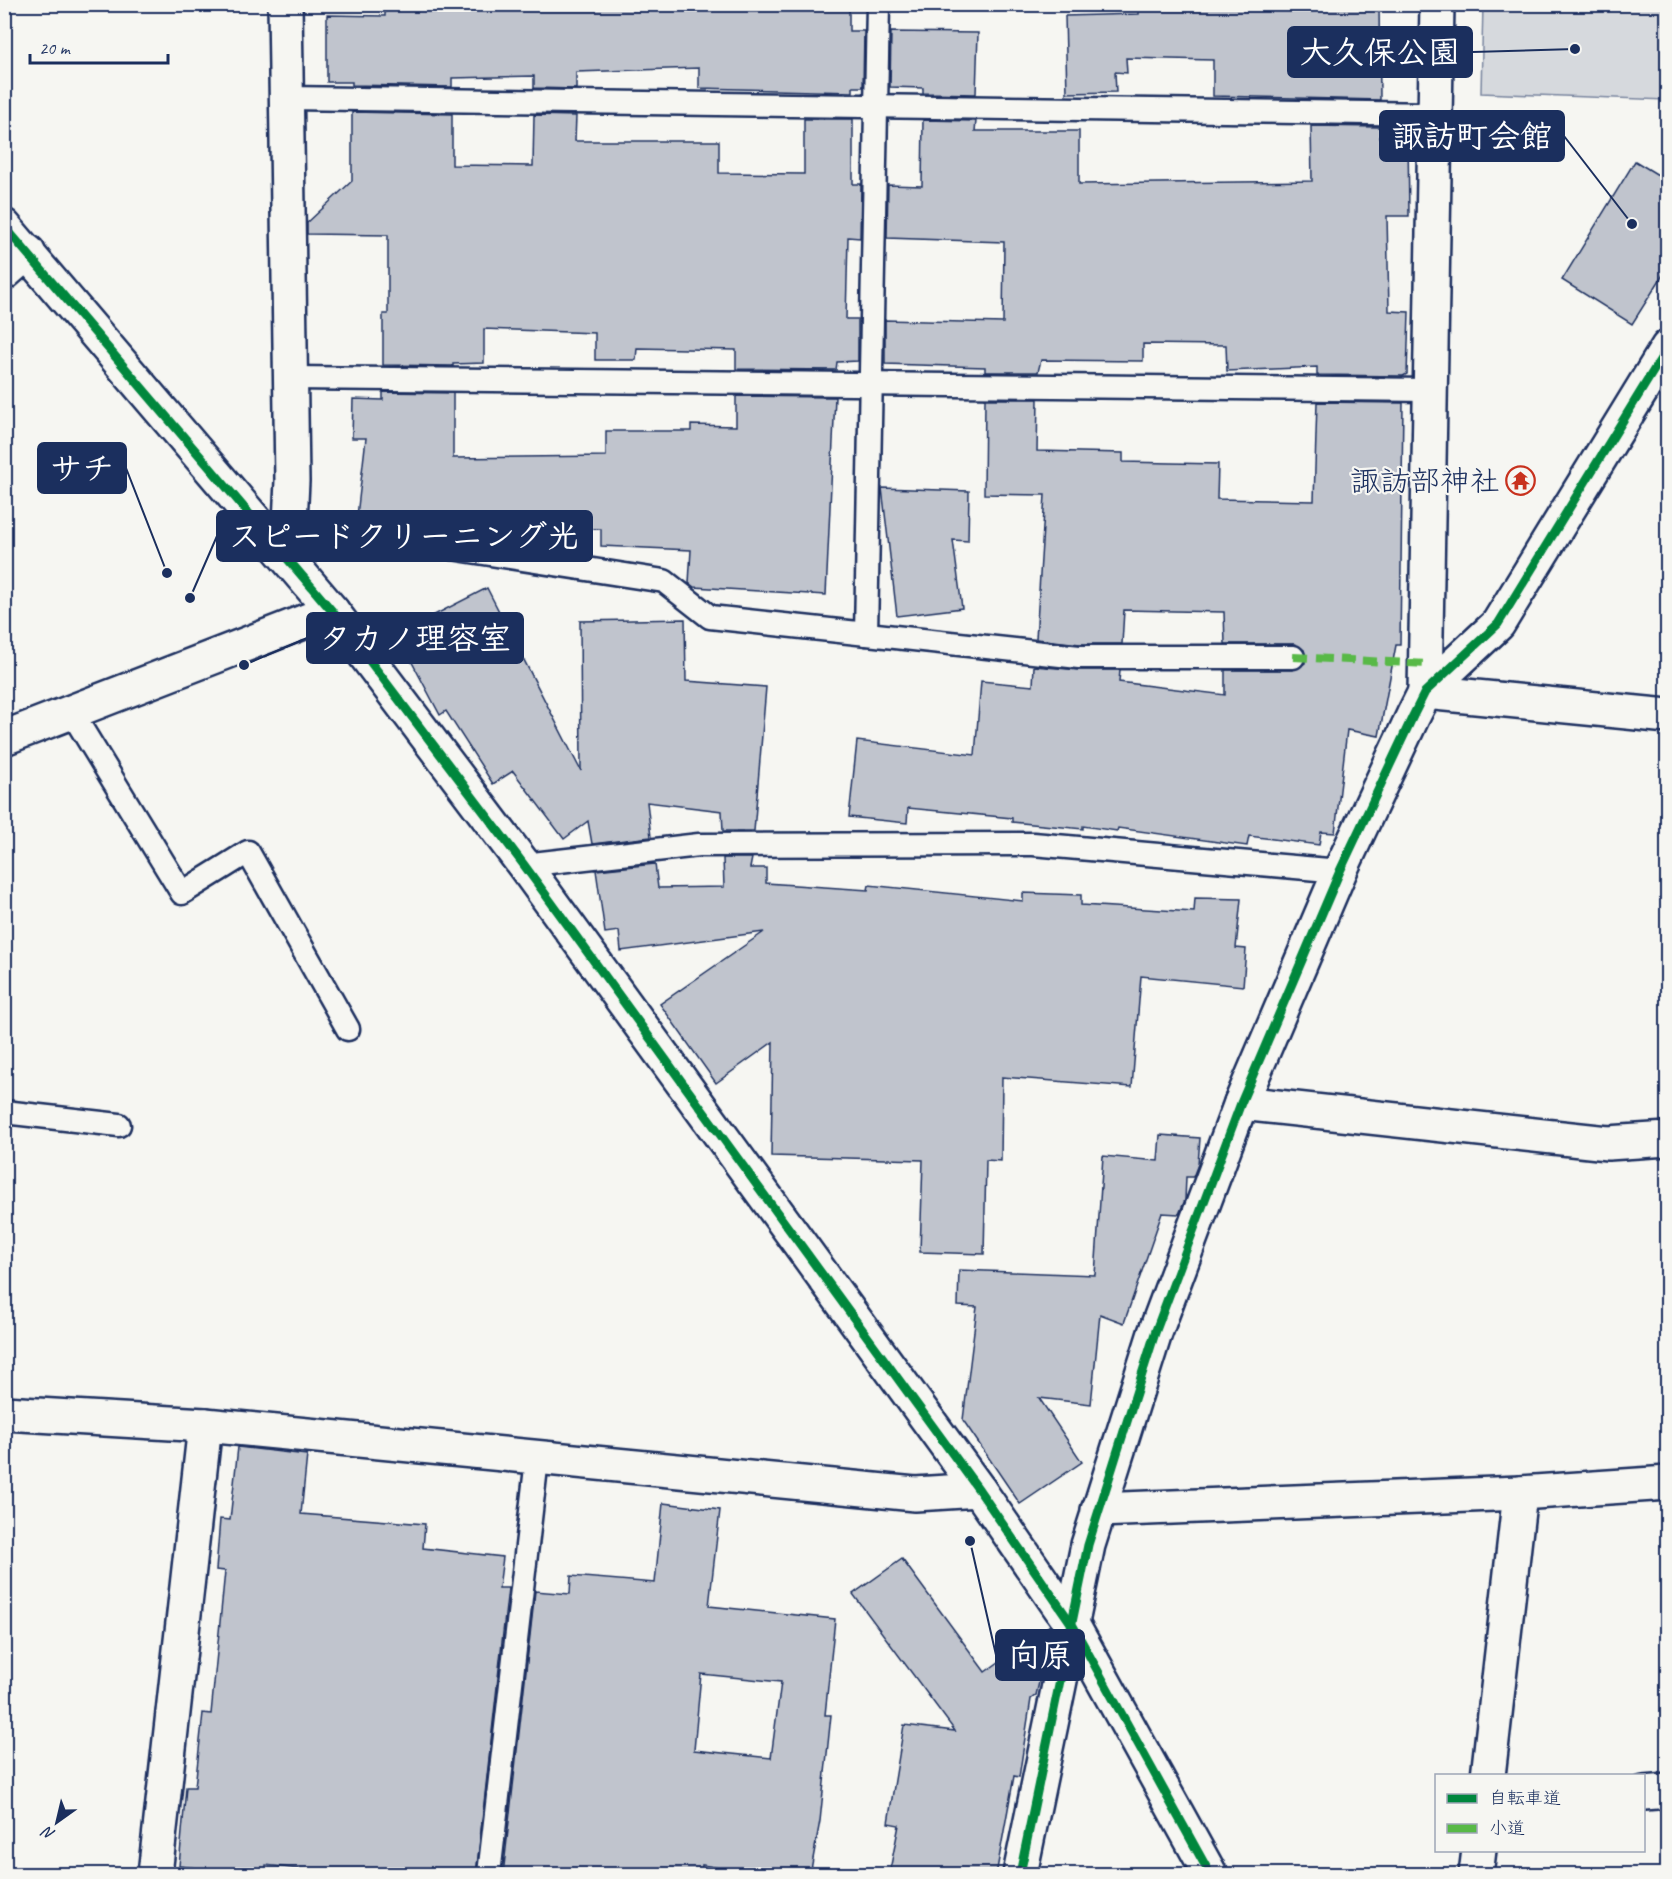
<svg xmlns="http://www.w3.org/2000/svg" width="1672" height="1879" viewBox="0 0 1672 1879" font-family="Caveat,'Klee One',sans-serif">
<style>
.green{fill:#d6d9dd;stroke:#78849e;stroke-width:1.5}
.building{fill:#c0c4cd;stroke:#1b2f5e;stroke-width:1.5;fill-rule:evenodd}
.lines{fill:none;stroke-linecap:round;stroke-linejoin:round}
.lane-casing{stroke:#1b2f5e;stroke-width:27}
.street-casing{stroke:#1b2f5e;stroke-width:38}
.secondary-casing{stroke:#1b2f5e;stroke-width:38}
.lane{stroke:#f6f6f2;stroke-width:22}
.street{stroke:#f6f6f2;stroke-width:33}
.secondary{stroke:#f6f6f2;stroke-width:33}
.quiet{stroke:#58b947;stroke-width:8;stroke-dasharray:15 8;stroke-linecap:butt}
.cycleway-casing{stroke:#f6f6f2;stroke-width:13}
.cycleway{stroke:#00873e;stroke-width:9}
.labels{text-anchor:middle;stroke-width:4.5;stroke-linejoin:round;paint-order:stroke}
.poi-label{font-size:30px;fill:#1b2f5e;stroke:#f6f6f2;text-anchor:end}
.leader{fill:none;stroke:#1b2f5e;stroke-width:2}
.callout-dot{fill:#1b2f5e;stroke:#f6f6f2;stroke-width:2}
.callout{fill:#1b2f5e;stroke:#1b2f5e;stroke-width:2}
.callout-label{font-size:32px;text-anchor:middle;font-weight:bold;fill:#fff}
</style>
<rect width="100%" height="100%" fill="#f6f6f2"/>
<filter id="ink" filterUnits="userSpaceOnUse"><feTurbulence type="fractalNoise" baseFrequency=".0167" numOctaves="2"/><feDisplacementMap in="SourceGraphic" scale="12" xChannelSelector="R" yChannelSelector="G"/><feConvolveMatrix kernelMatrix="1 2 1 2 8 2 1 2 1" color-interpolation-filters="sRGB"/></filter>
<g filter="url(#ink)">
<path class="green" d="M1483,5H1667V100L1481,93Z"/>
<g class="building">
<path d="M385,4H480V10L562,9V4H849V31H864L863,87H853V92L699,88V68L576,72V89L534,88V76L452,78V87L352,85V82H327V15L385,16Z"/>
<path d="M1139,4H1379L1380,100L1213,96V60L1126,58L1127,73L1115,72L1116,92L1067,93L1065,16L1139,14Z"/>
<path d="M891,32L978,33L976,94L923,93V88L890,87Z"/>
<path d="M352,112L452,114V165L533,166L534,115L576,116L575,141H719V173L804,174V119H853V184H861L860,238L848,237L846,319H858V361L837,362L836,370L736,369V350L637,348L636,360H595V333L484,329V363L453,364V366L383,365V314H388V235L307,234V223L352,181Z"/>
<path d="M923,120L976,121L975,131H1079V184L1312,181L1311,126L1380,127V138H1408L1409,216H1387L1389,311L1409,312L1407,374L1403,376L1317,375V367L1227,371L1226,345L1143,344V361L1041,360L1038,372H985V367L885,364V320L1003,323L1004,242L887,238L888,185L922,186Z"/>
<path d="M1635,161L1668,181V267L1632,324L1562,280Z"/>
<path d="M383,392L453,393V458L606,456V431H691V425L736,426V396L835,397L826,595L694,587L689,583L691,550L601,546V529L480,532L357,516L366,438H352L353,399L383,400Z"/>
<path d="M985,399H1038L1037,451L1123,453V462L1218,464L1217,499L1314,501L1317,402L1403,403L1400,645H1396L1379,736L1347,730L1335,833L1321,832L1319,845L1249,836L1247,846L1118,828L1117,831L1083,826V829L1012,822V818L908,808L907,823L849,817L857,741L975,755L981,681L1033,686L1034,666L1079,670H1120L1119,682L1225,695V670H1293L1305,663L1304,650L1294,644H1225L1224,612L1124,610L1122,644H1080L1036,639L1045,495L984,494Z"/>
<path d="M882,488L969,491L968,541L953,540L962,608L897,616Z"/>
<path d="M487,588L581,771L580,621L685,619L686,681L766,687L754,831H723L722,811L647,802L651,837L592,844L588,821L564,839L513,771L493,784L446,711L440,715L397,634Z"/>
<path d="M723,858H752L750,868H766V883L868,890L869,885L1023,901V893L1081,895V905L1194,912L1195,898L1241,899L1236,948L1246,949L1243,986L1141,976L1132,1087L1002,1077L1001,1161L986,1160L984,1254L920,1252L923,1160L771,1156L773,1042L716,1083L660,1004L764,932L621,951L619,931L605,933L596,870L655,864L658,888L724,887Z"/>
<path d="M1160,1135L1200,1138L1198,1164L1193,1177H1186L1185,1200L1179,1214L1162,1213L1124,1323L1100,1314L1091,1404L1039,1398L1082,1462L1020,1504L963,1420L977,1307L958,1306L959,1270L1095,1275L1103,1156L1158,1161Z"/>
<path d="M238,1447L307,1455L301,1514L425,1524L423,1548L503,1557L499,1588H508L476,1875H349L266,1865L265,1875H216L217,1870L179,1866L186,1787H195L203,1713L211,1714L225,1571L216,1570L220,1519L230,1520Z"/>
<path d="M663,1503L720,1510L709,1606L835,1619L825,1715H831L820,1821L810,1875H758L702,1865L701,1875H503L535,1591L570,1594L571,1576L655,1583ZM701,1674L781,1682L771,1758L694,1750Z"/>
<path d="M902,1559L985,1672L1050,1625L1052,1628L1036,1695L1031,1699L1019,1777L1014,1776L996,1875H889L899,1825L888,1823L904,1725L955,1731L853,1594Z"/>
</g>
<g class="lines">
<defs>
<g id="lane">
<path d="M287,98L1436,114"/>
<path d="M292,378L1430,390"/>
<path d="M290,523L664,581L710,617L1079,657H1293"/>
<path d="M866,634L878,4"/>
<path d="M72,713L182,893L248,852L348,1029"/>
<path d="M524,865L699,845L1033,844L1340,871"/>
<path d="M4,1112L119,1125"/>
<path d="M489,1874L537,1459"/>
</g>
<g id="street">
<path d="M1437,4L1425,692L1668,716"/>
<path d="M4,273L28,252"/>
<path d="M4,738L332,611"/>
<path d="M1241,1103L1608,1143L1668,1139"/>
<path d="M4,1413L205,1425L915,1494L979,1490"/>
<path d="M1098,1510L1520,1493L1668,1483"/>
<path d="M1488,1776L1520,1493"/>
<path d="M1644,1793L1668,1791"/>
<path d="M155,1874L205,1425"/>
<path d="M1020,1874L1088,1545L1155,1333L1241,1103L1340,871L1413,716L1425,692L1498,624L1668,347"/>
<path d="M1476,1874L1479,1850"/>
</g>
<g id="secondary">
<path d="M4,226L332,611L524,865L979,1490L1073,1626L1210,1874"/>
<path d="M282,551L290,523L292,481L285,4"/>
</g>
</defs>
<use href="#lane" class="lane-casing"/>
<use href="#street" class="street-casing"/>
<use href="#secondary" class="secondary-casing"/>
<use href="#lane" class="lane"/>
<use href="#street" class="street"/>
<use href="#secondary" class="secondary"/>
<path class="quiet" d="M1293,657L1427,664"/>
<defs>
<g id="cycleway">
<path d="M4,226L332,611L524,865L979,1490L1073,1626L1210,1874"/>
<path d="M1020,1874L1088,1545L1155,1333L1241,1103L1340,871L1413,716L1425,692L1498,624L1668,347"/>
</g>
</defs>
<use href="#cycleway" class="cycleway-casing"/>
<use href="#cycleway" class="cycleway"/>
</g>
</g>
<defs>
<symbol id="temple-ring" viewBox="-11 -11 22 22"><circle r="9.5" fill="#f6f6f2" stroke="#c8321e" stroke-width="1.5"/><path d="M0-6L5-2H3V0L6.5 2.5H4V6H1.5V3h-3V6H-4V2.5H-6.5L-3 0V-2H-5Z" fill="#c8321e"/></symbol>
</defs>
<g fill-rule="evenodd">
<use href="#temple-ring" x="1504" y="464" width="33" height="33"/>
</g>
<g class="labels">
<g class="poi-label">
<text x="1500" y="491">諏訪部神社</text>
</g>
</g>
<path class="leader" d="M1575 49L1472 52M1632 224L1564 136M167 573L126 468M190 598L217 536M244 665L307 638M970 1541L996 1655"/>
<g class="callout-dot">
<circle cx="1575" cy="49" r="6"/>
<circle cx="1632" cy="224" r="6"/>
<circle cx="167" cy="573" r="6"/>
<circle cx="190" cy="598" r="6"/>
<circle cx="244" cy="665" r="6"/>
<circle cx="970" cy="1541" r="6"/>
</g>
<g class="callout">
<rect x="1288" y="27" width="184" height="50" rx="6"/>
<rect x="1380" y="111" width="184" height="50" rx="6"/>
<rect x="38" y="443" width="88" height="50" rx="6"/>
<rect x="217" y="511" width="375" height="50" rx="6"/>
<rect x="307" y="613" width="216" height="50" rx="6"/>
<rect x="996" y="1630" width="88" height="50" rx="6"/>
</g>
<g class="callout-label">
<text x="1380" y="63">大久保公園</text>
<text x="1472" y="147">諏訪町会館</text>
<text x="82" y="479">サチ</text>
<text x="404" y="547">スピードクリーニング光</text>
<text x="415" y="649">タカノ理容室</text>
<text x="1040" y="1666">向原</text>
</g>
<rect width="1672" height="1879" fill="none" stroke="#f6f6f2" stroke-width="24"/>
<rect x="12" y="12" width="1648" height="1855" fill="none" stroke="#1b2f5e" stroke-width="2" filter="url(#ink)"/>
<rect x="1435" y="1774" width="210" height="78" fill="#f6f6f2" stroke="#9ea6b7" stroke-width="1.5"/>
<rect x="1447" y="1794" width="30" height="9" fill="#00873e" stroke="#9ea6b7" stroke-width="1.5"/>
<text x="1489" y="1804" font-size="18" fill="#1b2f5e">自転車道</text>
<rect x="1447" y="1824" width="30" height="9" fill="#58b947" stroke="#9ea6b7" stroke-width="1.5"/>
<text x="1489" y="1834" font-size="18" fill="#1b2f5e">小道</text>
<g transform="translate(57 1822) rotate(214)" stroke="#f6f6f2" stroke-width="4.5" paint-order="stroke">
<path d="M0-4.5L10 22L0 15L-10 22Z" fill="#1b2f5e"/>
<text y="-9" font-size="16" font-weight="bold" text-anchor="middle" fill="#1b2f5e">N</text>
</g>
<path d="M30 54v9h138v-9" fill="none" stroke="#1b2f5e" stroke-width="3"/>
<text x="39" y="54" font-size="18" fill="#1b2f5e" stroke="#f6f6f2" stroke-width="4.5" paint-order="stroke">20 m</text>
</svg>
